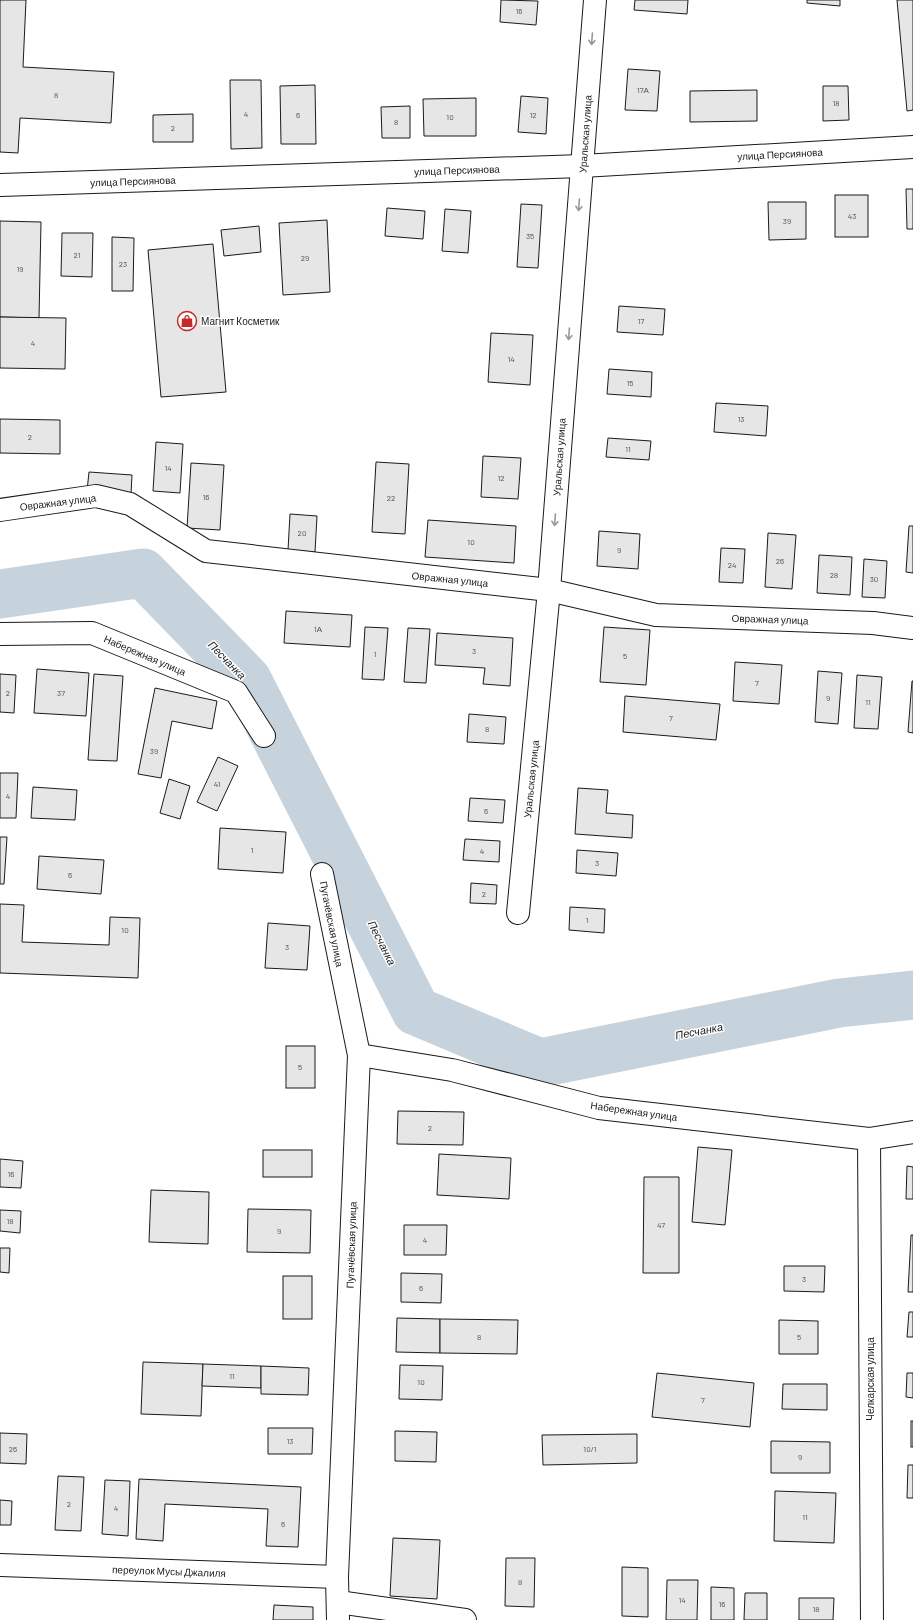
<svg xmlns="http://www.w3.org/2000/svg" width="913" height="1620" viewBox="0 0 913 1620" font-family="Barlow,sans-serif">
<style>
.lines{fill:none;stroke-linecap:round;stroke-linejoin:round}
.river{stroke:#c6d2dc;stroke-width:49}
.building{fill:#e6e6e6;stroke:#1a1a1a}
.minor-casing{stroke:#1a1a1a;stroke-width:24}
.minor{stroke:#fff;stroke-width:22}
.oneway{stroke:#989898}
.labels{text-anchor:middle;stroke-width:3;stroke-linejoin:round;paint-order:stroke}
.number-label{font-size:8px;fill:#4d4d4d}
.street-label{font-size:10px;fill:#1a1a1a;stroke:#fff}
.poi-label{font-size:10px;fill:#1a1a1a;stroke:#fff;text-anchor:start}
.water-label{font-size:11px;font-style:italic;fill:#1a1a1a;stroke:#fff}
</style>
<rect width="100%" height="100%" fill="#fff"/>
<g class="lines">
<path class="river" d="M0,594L143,573L247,680L416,1011L540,1063L839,1003L913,995"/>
</g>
<g class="building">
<path d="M0,0H26L23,67L114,72L111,123L20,118L18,153L0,152Z"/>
<path d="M501,0L538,1L536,25L500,22Z"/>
<path d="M635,0H688L687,14L634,10Z"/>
<path d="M807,0H840V6L807,3Z"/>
<path d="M897,0H913V110L907,111Z"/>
<path d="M628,69L660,71L657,111L625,110Z"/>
<path d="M230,80H261L262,148L231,149Z"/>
<path d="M315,85L316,144H281L280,86Z"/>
<path d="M823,86H848L849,120L823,121Z"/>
<path d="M757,90V121L690,122V91Z"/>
<path d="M521,96L548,98L546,134L518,132Z"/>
<path d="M476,98V136H424L423,99Z"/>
<path d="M410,106V138H382L381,107Z"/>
<path d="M193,114V142H153V115Z"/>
<path d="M906,189H913V229H907Z"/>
<rect x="835" y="195" width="33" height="42"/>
<path d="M768,202H806V239L769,240Z"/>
<path d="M521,204L542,205L538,268L517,267Z"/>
<path d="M387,208L425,211L423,239L385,236Z"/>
<path d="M445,209L471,211L468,253L442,251Z"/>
<path d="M327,220L330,292L283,295L279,223Z"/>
<path d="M0,221L41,222L39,318L0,317Z"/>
<path d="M259,226L261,252L224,256L221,230Z"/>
<path d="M62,233H93L92,277L61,276Z"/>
<path d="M112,237L134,238L133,291H112Z"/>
<path d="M213,244L226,392L161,397L148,250Z"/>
<path d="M619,306L665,309L663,335L617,332Z"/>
<path d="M0,317L66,318L65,369L0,368Z"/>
<path d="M491,333L533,335L530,385L488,382Z"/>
<path d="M609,369L652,372L651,397L607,394Z"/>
<path d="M716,403L768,406L766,436L714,432Z"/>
<path d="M0,419L60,420V454L0,453Z"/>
<path d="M608,438L651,441L649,460L606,457Z"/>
<path d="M156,442L183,444L180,493L153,491Z"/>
<path d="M483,456L521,458L518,499L481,497Z"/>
<path d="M376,462L409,464L405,534L372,532Z"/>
<path d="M191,463L224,465L220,530L187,528Z"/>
<path d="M89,472L132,475L131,494L87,491Z"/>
<path d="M290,514L317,516L315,552L288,550Z"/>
<path d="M428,520L516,526L514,563L425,557Z"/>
<path d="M909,526H913V573L906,572Z"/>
<path d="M599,531L640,534L638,569L597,566Z"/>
<path d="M768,533L796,535L792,589L765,587Z"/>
<path d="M721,548L745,549L743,583L719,582Z"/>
<path d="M819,555L852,557L850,595L817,593Z"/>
<path d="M864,559L887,561L885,598L862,597Z"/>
<path d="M286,611L352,615L350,647L284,643Z"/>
<path d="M365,627L388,628L384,680L362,679Z"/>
<path d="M604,627L650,630L646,685L600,682Z"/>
<path d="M408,628L430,629L426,683L404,682Z"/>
<path d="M437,633L513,638L510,686L483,684L485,668L435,665Z"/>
<path d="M735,662L782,665L779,704L733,701Z"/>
<path d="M37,669L89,673L86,716L34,713Z"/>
<path d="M818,671L842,673L838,724L815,722Z"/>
<path d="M0,674L16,675L14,713L0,712Z"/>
<path d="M94,674L123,676L117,761L88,760Z"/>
<path d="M857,675L882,677L878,729L854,728Z"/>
<path d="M912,681H913V733L908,732Z"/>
<path d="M155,688L217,701L212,729L172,721L161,778L138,774Z"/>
<path d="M625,696L720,704L716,740L623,732Z"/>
<path d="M469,714L506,717L504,744L467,742Z"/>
<path d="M218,757L238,766L217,811L197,802Z"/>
<path d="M0,773H18L16,818H0Z"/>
<path d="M169,779L190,786L180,819L160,813Z"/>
<path d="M33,787L77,790L75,820L31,818Z"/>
<path d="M578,788L608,790L606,813L633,815L632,838L575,834Z"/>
<path d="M470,798L505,800L503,823L468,821Z"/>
<path d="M220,828L286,832L283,873L218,869Z"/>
<path d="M0,837H7L4,884H0Z"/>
<path d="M465,839L500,841L499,862L463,860Z"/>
<path d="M577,850L618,853L616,876L576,873Z"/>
<path d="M39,856L104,860L101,894L37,889Z"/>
<path d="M471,883L497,885L496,904L470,903Z"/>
<path d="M0,904L24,905L22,942L109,945L110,917L140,918L138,978L0,973Z"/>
<path d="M570,907L605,909L604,933L569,930Z"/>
<path d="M268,923L310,926L307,970L265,968Z"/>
<rect x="286" y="1046" width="29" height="42"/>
<path d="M398,1111L464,1112L463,1145L397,1144Z"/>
<path d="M698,1147L732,1150L725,1225L692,1222Z"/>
<rect x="263" y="1150" width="49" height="27"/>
<path d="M439,1154L511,1158L509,1199L437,1195Z"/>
<path d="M0,1159L23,1161L21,1188L0,1187Z"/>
<path d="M907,1166L913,1167V1199H906Z"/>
<path d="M644,1177H679V1273H643Z"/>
<path d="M151,1190L209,1192L208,1244L149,1242Z"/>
<path d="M248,1209L311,1210L310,1253L247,1252Z"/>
<path d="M0,1210L21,1211L20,1233L0,1231Z"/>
<path d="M404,1225H447L446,1255H404Z"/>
<path d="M911,1235H913V1292H908Z"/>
<path d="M0,1248H10L9,1273L0,1272Z"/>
<path d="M784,1266H825L824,1292L784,1291Z"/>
<path d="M401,1273L442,1274L441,1303L401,1302Z"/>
<rect x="283" y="1276" width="29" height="43"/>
<path d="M909,1312H913V1337H907Z"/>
<path d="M397,1318L440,1319V1353L396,1352Z"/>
<path d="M440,1319L518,1320L517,1354L440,1353Z"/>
<path d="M779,1320L818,1321V1354H779Z"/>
<path d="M143,1362L203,1364L201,1416L141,1414Z"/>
<path d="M203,1364L261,1366V1388L202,1386Z"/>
<path d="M400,1365L443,1366L442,1400L399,1399Z"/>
<path d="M261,1366L309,1368L308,1395L261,1394Z"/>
<path d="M657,1373L754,1383L750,1427L652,1417Z"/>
<path d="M907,1373H913V1398L906,1397Z"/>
<path d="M783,1384H827V1410L782,1409Z"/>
<rect x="911" y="1421" width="2" height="26"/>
<path d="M268,1428H313L312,1454H268Z"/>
<path d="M395,1431L437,1432L436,1462L395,1461Z"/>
<path d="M0,1433L27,1434L26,1464L0,1463Z"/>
<path d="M637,1434V1463L543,1465L542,1435Z"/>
<path d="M771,1441L830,1442V1473H771Z"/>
<path d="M908,1465H913V1498H907Z"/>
<path d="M58,1476L84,1477L81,1531L55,1530Z"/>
<path d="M139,1479L301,1487L298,1547L266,1546L268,1509L165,1504L163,1541L136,1539Z"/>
<path d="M105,1480L130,1481L128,1536L102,1534Z"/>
<path d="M775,1491L836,1493L834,1543L774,1541Z"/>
<path d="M0,1500L12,1501L11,1525H0Z"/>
<path d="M393,1538L440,1540L437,1599L390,1596Z"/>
<path d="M506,1558H535L534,1607L505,1606Z"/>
<path d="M622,1567L648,1568V1617L622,1616Z"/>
<path d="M667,1580H698L697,1620H666Z"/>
<path d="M711,1587L734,1588V1620H711Z"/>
<path d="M745,1593H767V1620H744Z"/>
<path d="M799,1598H834L833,1620H799Z"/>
<path d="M274,1605L313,1607V1620H273Z"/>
</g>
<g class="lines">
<defs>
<g id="minor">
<path d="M0,185L582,166L913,147"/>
<path d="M0,510L96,496L130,504L206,551L549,590L656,615L873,623L913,628"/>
<path d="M0,634L92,633L236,692L264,736"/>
<path d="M322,874L359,1055L337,1577L338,1620"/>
<path d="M518,913L549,590L595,0"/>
<path d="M359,1055L452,1070L599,1108L869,1139L913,1132"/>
<path d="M869,1139L872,1620"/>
<path d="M0,1565L337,1577"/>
<path d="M338,1602L465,1620"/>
</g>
</defs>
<use href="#minor" class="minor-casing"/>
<use href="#minor" class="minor"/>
</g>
<defs><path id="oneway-shaft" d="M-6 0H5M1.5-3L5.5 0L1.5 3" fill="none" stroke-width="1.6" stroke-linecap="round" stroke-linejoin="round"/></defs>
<g class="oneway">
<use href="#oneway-shaft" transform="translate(592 39) rotate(94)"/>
<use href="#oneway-shaft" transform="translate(579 205) rotate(94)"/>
<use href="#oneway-shaft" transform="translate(569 334) rotate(94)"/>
<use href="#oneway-shaft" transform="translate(555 520) rotate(94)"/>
</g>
<defs>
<symbol id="shop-ring" viewBox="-11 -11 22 22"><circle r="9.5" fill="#fff" stroke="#c62828" stroke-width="1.5"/><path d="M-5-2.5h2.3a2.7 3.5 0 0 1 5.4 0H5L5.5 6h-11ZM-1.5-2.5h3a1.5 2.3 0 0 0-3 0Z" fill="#c62828"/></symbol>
</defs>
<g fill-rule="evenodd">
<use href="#shop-ring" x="176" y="310" width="22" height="22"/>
</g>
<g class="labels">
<g class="number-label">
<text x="519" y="14">16</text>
<text x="643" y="93">17А</text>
<text x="56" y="98">8</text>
<text x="836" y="106">18</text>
<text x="246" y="117">4</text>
<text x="298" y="118">6</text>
<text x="533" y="118">12</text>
<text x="450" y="120">10</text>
<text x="396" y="125">8</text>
<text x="173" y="131">2</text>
<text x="852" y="219">43</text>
<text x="787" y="224">39</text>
<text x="530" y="239">35</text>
<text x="77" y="258">21</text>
<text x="305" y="261">29</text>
<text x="123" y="267">23</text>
<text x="20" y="272">19</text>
<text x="641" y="324">17</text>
<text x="33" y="346">4</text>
<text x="511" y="362">14</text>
<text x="630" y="386">15</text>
<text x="741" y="422">13</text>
<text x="30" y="440">2</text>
<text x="628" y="452">11</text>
<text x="168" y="471">14</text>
<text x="501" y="481">12</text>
<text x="206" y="500">16</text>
<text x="391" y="501">22</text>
<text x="302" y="536">20</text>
<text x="471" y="545">10</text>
<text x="619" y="553">9</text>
<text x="780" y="564">26</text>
<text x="732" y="568">24</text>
<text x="834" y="578">28</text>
<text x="874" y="582">30</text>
<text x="318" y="632">1А</text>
<text x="474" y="654">3</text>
<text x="375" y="657">1</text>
<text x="625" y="659">5</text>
<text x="757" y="686">7</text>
<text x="8" y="696">2</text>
<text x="61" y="696">37</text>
<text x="828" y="701">9</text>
<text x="868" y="705">11</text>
<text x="671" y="721">7</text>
<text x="487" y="732">8</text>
<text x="154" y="754">39</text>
<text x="217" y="787">41</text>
<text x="8" y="799">4</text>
<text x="486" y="814">6</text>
<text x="252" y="853">1</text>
<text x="482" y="854">4</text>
<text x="597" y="866">3</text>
<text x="70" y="878">6</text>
<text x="484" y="897">2</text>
<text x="587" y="923">1</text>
<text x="125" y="933">10</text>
<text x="287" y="950">3</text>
<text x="300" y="1070">5</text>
<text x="430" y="1131">2</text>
<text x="11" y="1177">16</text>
<text x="10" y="1224">18</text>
<text x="661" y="1228">47</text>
<text x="279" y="1234">9</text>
<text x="425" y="1243">4</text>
<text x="804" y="1282">3</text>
<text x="421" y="1291">6</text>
<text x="479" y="1340">8</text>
<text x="799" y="1340">5</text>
<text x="232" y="1379">11</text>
<text x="421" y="1385">10</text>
<text x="703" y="1403">7</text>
<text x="290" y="1444">13</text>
<text x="13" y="1452">26</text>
<text x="590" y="1452">10/1</text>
<text x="800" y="1460">9</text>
<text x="69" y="1507">2</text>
<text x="116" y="1511">4</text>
<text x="805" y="1520">11</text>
<text x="283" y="1527">6</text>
<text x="520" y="1585">8</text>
<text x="682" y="1603">14</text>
<text x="722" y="1607">16</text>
<text x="816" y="1612">18</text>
</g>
<g class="street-label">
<text transform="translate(585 134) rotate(-86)" y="4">Уральская улица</text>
<text transform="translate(780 154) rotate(-3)" y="4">улица Персиянова</text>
<text transform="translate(457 170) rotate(-2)" y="4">улица Персиянова</text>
<text transform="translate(133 181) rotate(-2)" y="4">улица Персиянова</text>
<text transform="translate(559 457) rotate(-86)" y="4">Уральская улица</text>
<text transform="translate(58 502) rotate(-7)" y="4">Овражная улица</text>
<text transform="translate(450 579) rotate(6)" y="4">Овражная улица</text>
<text transform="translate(770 619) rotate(2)" y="4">Овражная улица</text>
<text transform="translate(145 655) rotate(23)" y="4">Набережная улица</text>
<text transform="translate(531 779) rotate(-84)" y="4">Уральская улица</text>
<text transform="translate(332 924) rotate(79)" y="4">Пугачёвская улица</text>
<text transform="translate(634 1111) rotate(8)" y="4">Набережная улица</text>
<text transform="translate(351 1245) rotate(-88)" y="4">Пугачёвская улица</text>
<text transform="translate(870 1379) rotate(-90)" y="4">Челкарская улица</text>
<text transform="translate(169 1571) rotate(2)" y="4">переулок Мусы Джалиля</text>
</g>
<g class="poi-label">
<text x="201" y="325">Магнит Косметик</text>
</g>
<g class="water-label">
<text transform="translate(227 660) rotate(46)" y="4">Песчанка</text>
<text transform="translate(382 943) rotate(63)" y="4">Песчанка</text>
<text transform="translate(699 1031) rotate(-11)" y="4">Песчанка</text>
</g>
</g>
</svg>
